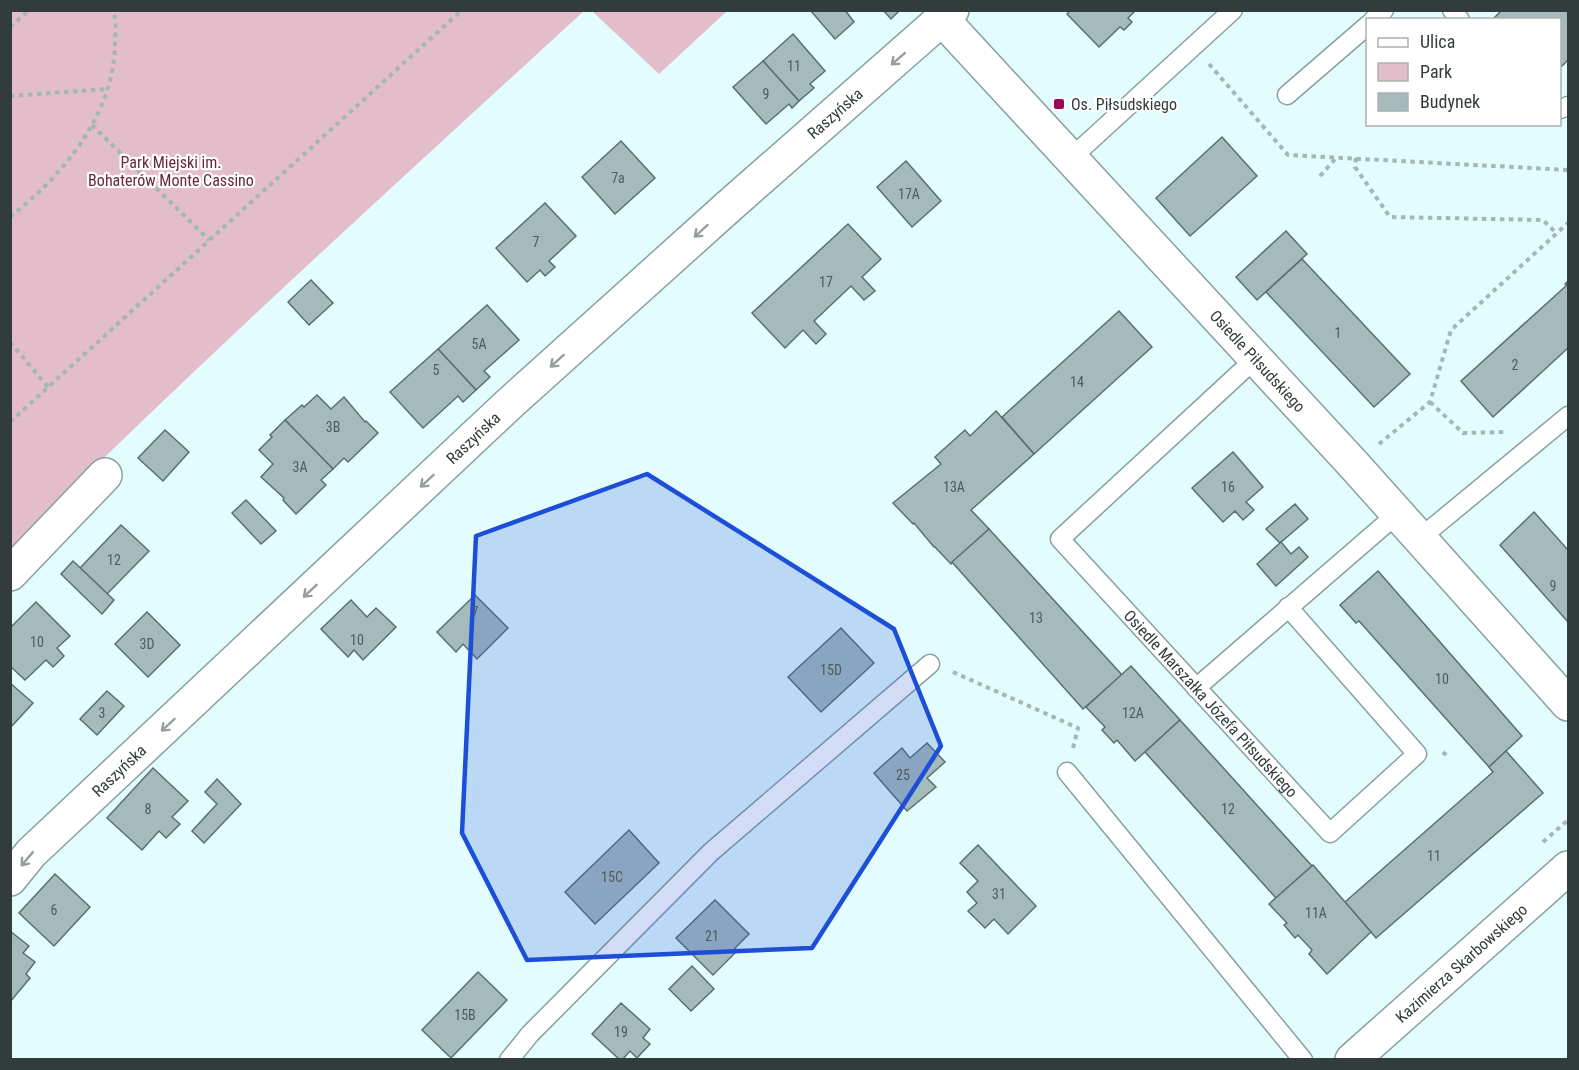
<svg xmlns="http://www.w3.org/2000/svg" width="1579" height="1070" viewBox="0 0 1579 1070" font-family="'Roboto Condensed',sans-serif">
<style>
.green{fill:#e3bdc9}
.building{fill:#a4bbbc;stroke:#5a6f70;stroke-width:1.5}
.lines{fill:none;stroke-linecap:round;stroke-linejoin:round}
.service-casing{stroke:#89a0a1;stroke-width:21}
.minor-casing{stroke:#89a0a1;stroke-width:36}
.path{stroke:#a3b7b7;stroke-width:4;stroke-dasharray:4.5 4.5;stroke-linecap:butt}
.service{stroke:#fff;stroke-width:18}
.minor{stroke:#fff;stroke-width:33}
.oneway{stroke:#989e9e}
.marked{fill:#1d4ed8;fill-opacity:0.2;stroke:#1d4ed8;stroke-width:4.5;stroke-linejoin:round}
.poi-dot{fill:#9b0756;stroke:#fff;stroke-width:2}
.labels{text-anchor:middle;stroke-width:4.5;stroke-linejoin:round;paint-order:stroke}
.number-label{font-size:14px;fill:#4e5c5c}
.poi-label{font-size:16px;fill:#323c3c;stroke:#fff;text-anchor:start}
.street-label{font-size:16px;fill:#323c3c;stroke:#fff}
.park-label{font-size:16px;fill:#662740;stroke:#fff}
</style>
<rect width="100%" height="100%" fill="#e3fcfd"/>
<g class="green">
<path d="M11,11H584C391,188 197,364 11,549Z"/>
<path d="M592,11H727L659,74Z"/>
</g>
<g class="building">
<path d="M810,10H845L854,22L835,39Z"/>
<path d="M883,10H900L891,19Z"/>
<path d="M1071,10H1136L1128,18L1132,22L1124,30L1120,27L1099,47L1067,14Z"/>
<path d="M1502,10H1568V60L1560,68V20H1492Z"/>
<path d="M793,34L825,71L810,84L814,88L799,101L763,61Z"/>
<path d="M763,61L799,101L792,108L789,104L766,124L733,87Z"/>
<path d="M1222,137L1257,176L1190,236L1156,198Z"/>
<path d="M621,141L655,178L615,214L582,177Z"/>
<path d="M906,161L941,201L912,227L877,187Z"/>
<path d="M545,203L576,236L549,261L555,267L545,276L540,270L527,282L496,248Z"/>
<path d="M848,224L881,259L862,277L875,291L864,300L851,286L814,321L826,334L816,344L803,330L785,348L752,313Z"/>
<path d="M1286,231L1307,254L1257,300L1236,277Z"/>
<path d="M1302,259L1410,374L1374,407L1266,292Z"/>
<path d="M311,280L333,303L309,325L288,302Z"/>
<path d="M1568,281V348L1493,417L1461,381L1567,285L1565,284Z"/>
<path d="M487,305L519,340L484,371L490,377L476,390L438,349Z"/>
<path d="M1119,311L1152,347L1034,454L1002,417Z"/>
<path d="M438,349L476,390L463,402L458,396L423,428L390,392Z"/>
<path d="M317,395L331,409L344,397L365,422L366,421L378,433L348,462L344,458L333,469L285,420L302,405L304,407Z"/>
<path d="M996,411L1034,454L971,510L989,529L951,564L935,547H934L914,523L913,524L893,503L941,464L935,457L965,430L970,436Z"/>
<path d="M285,420L333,469L321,480L326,485L296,514L283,500L284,498L261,477L273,464L259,450L272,437L270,435Z"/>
<path d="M165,430L189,452L163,481L138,458Z"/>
<path d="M1233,452L1263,487L1246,502L1254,510L1243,520L1235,511L1223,522L1192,488Z"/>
<path d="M246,500L276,531L261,544L232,513Z"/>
<path d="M1295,504L1308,519L1280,543L1266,529Z"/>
<path d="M1534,512L1568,550V622L1500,545Z"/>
<path d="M121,525L149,551L107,594L80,568Z"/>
<path d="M989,529L1122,675L1083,709L952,562Z"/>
<path d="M1281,542L1291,554L1299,547L1308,557L1276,586L1257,564Z"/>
<path d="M73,561L114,600L102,614L61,574Z"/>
<path d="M1378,571L1522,736L1489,767L1359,621L1356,623L1340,605Z"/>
<path d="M475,595L508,628L477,659L463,644L456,652L437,632Z"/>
<path d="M351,600L367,617L376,608L396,627L363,660L354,650L348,657L321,629Z"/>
<path d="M36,602L70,636L57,648L64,656L53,667L46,660L25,680L10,666V628Z"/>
<path d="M147,612L180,645L148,677L115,644Z"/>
<path d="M841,628L874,663L821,712L788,677Z"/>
<path d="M1131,666L1180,720L1135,761L1117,740L1114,743L1102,730L1105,727L1086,707Z"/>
<path d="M10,683L33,703L10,728Z"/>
<path d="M107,691L124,706L97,735L80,719Z"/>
<path d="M1180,720L1312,866L1276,898L1145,752Z"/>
<path d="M927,743L945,762L927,778L936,787L907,811L874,773L902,748L910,758Z"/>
<path d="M1506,751L1543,793L1376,938L1345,902L1493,772L1489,767Z"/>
<path d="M153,768L188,801L172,817L180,824L166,838L159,831L142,850L107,818Z"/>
<path d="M217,779L241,804L204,843L192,831L217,804L205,792Z"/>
<path d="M629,830L659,863L595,924L565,892Z"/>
<path d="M978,845L1036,906L1008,934L994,919L985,928L968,911L977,903L967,892L978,881L960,863Z"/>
<path d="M1313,865L1371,932L1327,974L1309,954L1312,950L1298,935L1295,938L1284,925L1287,923L1269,904Z"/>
<path d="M55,874L90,907L54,946L19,913Z"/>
<path d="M715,900L749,934L735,948L737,951L713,975L676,938Z"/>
<path d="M10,931L29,946L23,953L35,962L26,974L30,978L10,1002Z"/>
<path d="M692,966L714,989L691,1011L669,989Z"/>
<path d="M478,972L507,1000L451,1058L422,1030Z"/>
<path d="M621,1003L650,1029L643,1038L650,1044L637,1058L630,1051L622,1060H620L592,1034Z"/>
</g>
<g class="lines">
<defs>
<g id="service">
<path d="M1452,10L1460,20"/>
<path d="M1373,20L1384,10"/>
<path d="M1287,95L1368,25"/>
<path d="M1560,109L1568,106"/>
<path d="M1070,159L1233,10"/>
<path id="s1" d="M1256,358L1060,539L1330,833L1417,754L1288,607"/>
<path d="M1419,539L1568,416"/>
<path d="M1196,688L1397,514"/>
<path d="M1067,772L1303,1060"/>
<path d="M509,1060L530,1034L711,852L930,664"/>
</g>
<g id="minor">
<path id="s2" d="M943,20L1354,465L1568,704"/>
<path d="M10,574L105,475"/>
<path id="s3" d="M10,879L31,853L508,405L728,207L952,10"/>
<path id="s4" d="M1352,1060L1568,868"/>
</g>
</defs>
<use href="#service" class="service-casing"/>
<use href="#minor" class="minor-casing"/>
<g class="path">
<path d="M10,27L29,10"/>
<path d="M1209,64L1288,155L1568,170"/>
<path d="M10,96L108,89"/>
<path d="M92,125L209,240"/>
<path d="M1356,158L1355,167L1390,217L1543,220L1557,234"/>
<path d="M1320,176L1337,157"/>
<path d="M10,217C63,175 112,117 115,47C115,35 117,22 113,10"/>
<path d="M10,342L48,387"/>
<path d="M1430,402L1463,433L1507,432"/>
<path d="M10,422L462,10"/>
<path d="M1379,444L1430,402L1451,330L1568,223"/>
<path d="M953,672L1078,728L1073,748"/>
<path d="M1443,752L1449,758"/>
<path d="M1543,842L1568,820"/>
</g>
<use href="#service" class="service"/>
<use href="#minor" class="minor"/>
</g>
<defs><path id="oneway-shaft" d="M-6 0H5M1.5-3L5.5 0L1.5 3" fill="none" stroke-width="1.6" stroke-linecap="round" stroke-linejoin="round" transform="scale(1.5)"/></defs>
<g class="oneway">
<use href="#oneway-shaft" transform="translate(898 59) rotate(139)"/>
<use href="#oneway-shaft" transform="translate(701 231) rotate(138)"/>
<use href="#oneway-shaft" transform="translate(557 361) rotate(138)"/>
<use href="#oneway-shaft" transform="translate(427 481) rotate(137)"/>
<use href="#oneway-shaft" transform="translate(310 591) rotate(137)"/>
<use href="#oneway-shaft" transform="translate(168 725) rotate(137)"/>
<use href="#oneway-shaft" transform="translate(27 859) rotate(130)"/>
</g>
<path class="marked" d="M647,474L894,629L941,746L812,948L527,960L462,833L476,536Z"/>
<rect class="poi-dot" x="1053" y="98" width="12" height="12" rx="3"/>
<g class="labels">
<g class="number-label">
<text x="794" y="71">11</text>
<text x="766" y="99">9</text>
<text x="618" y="183">7a</text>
<text x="909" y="199">17A</text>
<text x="536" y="247">7</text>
<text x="826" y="287">17</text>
<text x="1338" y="338">1</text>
<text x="479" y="349">5A</text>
<text x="1515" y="370">2</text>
<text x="436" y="375">5</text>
<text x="1077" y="387">14</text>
<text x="333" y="432">3B</text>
<text x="300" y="472">3A</text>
<text x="954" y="492">13A</text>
<text x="1228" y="492">16</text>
<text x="114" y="565">12</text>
<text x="1553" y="591">9</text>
<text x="475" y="617">7</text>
<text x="1036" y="623">13</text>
<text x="357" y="645">10</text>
<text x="37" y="647">10</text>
<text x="147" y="649">3D</text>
<text x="831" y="675">15D</text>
<text x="1442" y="684">10</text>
<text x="102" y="718">3</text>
<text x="1133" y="718">12A</text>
<text x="903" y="780">25</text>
<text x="148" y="814">8</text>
<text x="1228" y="814">12</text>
<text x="1434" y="861">11</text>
<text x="612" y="882">15C</text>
<text x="999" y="899">31</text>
<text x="54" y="915">6</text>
<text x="1316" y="918">11A</text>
<text x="712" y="941">21</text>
<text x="465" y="1020">15B</text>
<text x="621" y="1037">19</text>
</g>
<g class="poi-label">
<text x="1071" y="110">Os. Piłsudskiego</text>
</g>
<g class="street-label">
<text dy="6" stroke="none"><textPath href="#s3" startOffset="1126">Raszyńska</textPath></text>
<text dy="6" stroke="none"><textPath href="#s2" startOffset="464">Osiedle Piłsudskiego</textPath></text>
<text dy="6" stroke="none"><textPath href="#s3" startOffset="640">Raszyńska</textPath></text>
<text dy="6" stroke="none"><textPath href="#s1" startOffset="490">Osiedle Marszałka Józefa Piłsudskiego</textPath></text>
<text dy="6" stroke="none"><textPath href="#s3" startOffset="154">Raszyńska</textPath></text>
<text dy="6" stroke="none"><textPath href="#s4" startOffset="146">Kazimierza Skarbowskiego</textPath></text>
</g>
<g class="park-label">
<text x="171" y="168">Park Miejski im.<tspan x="171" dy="18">Bohaterów Monte Cassino</tspan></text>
</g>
</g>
<rect width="1579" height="1070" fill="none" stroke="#323c3c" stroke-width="24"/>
<rect x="1366" y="18" width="195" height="108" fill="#ffffff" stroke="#adb1b1" stroke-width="1.5"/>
<rect x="1378" y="38" width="30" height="9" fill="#ffffff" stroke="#adb1b1" stroke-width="1.5"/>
<text x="1420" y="48" font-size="18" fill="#323c3c">Ulica</text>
<rect x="1378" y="63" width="30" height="18" fill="#e3bdc9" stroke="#adb1b1" stroke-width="1.5"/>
<text x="1420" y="78" font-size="18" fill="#323c3c">Park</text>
<rect x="1378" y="93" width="30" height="18" fill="#a4bbbc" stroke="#adb1b1" stroke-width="1.5"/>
<text x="1420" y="108" font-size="18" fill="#323c3c">Budynek</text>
</svg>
